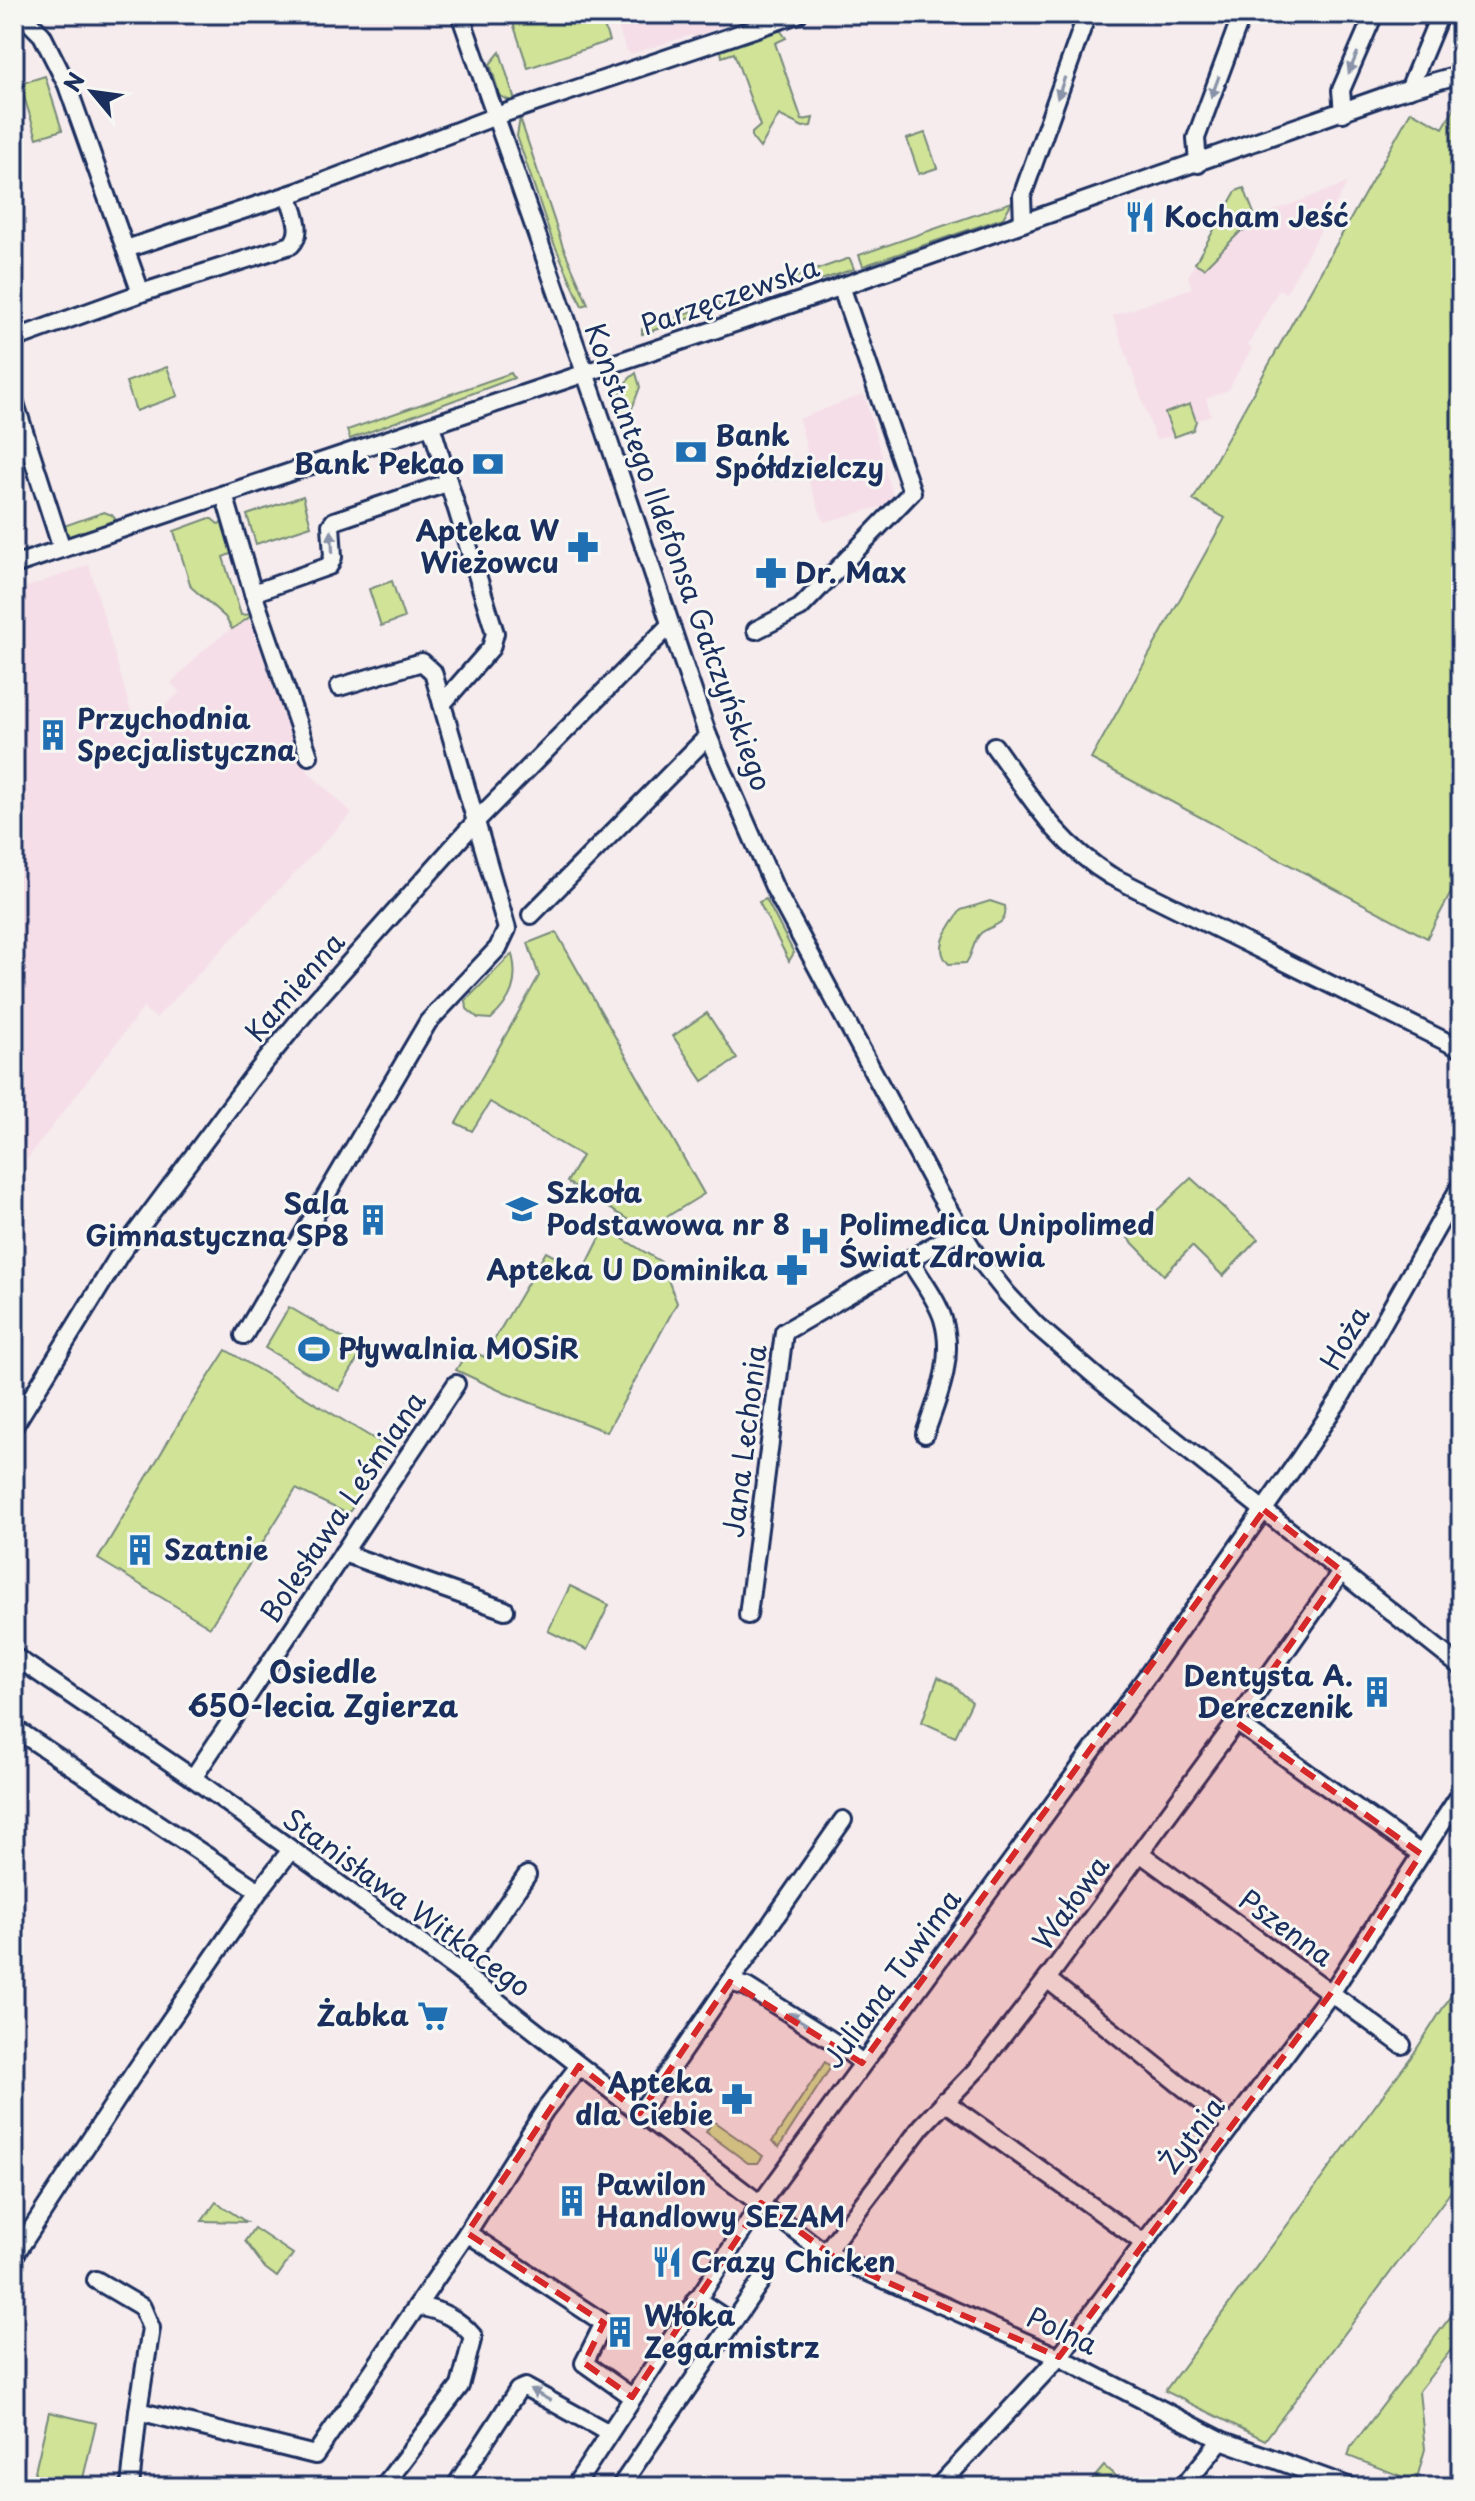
<svg xmlns="http://www.w3.org/2000/svg" width="1475" height="2501" viewBox="0 0 1475 2501" font-family="'Playpen Sans',sans-serif">
<style>
.built{fill:#f5dee8}
.green{fill:#d0e397;stroke:#76897a;stroke-width:2}
.lines{fill:none;stroke-linecap:round;stroke-linejoin:round}
.minor-casing{stroke:#1b2f5e;stroke-width:22}
.minor{stroke:#f6f6f2;stroke-width:16}
.oneway{fill:#8892a8}
.marked{fill:#d62828;fill-opacity:0.2;stroke:#d62828;stroke-width:6;stroke-dasharray:16 10;stroke-linejoin:round}
.labels{text-anchor:middle;stroke-width:6;stroke-linejoin:round;paint-order:stroke}
.poi-label{font-size:28px;font-weight:bold;fill:#1b2f5e;stroke:#f6f6f2;text-anchor:start}
.street-label{font-size:28px;fill:#1b2f5e;stroke:#f6f6f2}
.neighbourhood-label{font-size:30px;font-weight:bold;fill:#1b2f5e;stroke:#f6f6f2}
</style>
<rect width="100%" height="100%" fill="#f6ebed"/>
<filter id="ink" filterUnits="userSpaceOnUse"><feTurbulence type="fractalNoise" baseFrequency=".0125" numOctaves="2"/><feDisplacementMap in="SourceGraphic" scale="16" xChannelSelector="R" yChannelSelector="G"/><feConvolveMatrix kernelMatrix="1 2 1 2 8 2 1 2 1" color-interpolation-filters="sRGB"/></filter>
<g filter="url(#ink)">
<g class="built">
<path d="M614,14H754L695,37L691,35L631,54L626,50Z"/>
<path d="M1347,183L1286,293L1279,289L1248,345L1252,348L1228,390L1206,399L1211,415L1196,421L1193,430L1156,440L1113,316L1192,288L1188,276L1236,191L1258,222L1273,217L1271,212Z"/>
<path d="M864,394L895,503L824,522L804,469L803,459L807,449L799,419Z"/>
<path d="M89,565L134,722L140,716L147,723L180,692L171,683L204,650L248,616L300,760L309,773L352,813L156,1018L143,1008L14,1176V592Z"/>
<path d="M758,1346L772,1348L761,1432L747,1430Z"/>
</g>
<g class="green">
<path d="M510,14H600L609,41L528,68Z"/>
<path d="M780,30L786,38L775,43L802,120L813,118L811,126L803,127L779,115L760,148L752,138V133L760,126L734,53L722,57L721,51Z"/>
<path d="M500,52L516,104L500,96L490,64Z"/>
<path d="M45,76L62,130L37,138L20,84Z"/>
<path d="M1461,97V874L1427,938L1091,759L1225,518L1193,500L1411,111L1443,128Z"/>
<path d="M520,118L563,247L588,304L582,306L552,239L517,136Z"/>
<path d="M925,133L937,168L919,174L907,139Z"/>
<path d="M1244,188L1259,226L1241,231L1204,268L1195,263L1236,191Z"/>
<path d="M1012,202L1003,218L863,266L859,255Z"/>
<path d="M847,259H850L854,269L824,279L782,286L781,282Z"/>
<path d="M718,302L721,308L642,334V329Z"/>
<path d="M167,367L178,396L136,411L126,382Z"/>
<path d="M511,373L514,378L350,439L347,430Z"/>
<path d="M636,373L640,387L631,411L621,415C616,396 621,384 636,373Z"/>
<path d="M1190,404L1196,421L1193,430L1174,437L1165,413Z"/>
<path d="M303,496L311,526L256,544L247,515Z"/>
<path d="M104,512L112,515L117,521L68,537L64,534L61,527Z"/>
<path d="M207,519H212L218,524L224,522L233,553L223,557L241,615L254,614L232,629L225,617L191,587L174,531Z"/>
<path d="M392,581L404,618L381,626L369,589Z"/>
<path d="M766,899L794,953L789,961L759,902Z"/>
<path d="M990,901L1005,906C1008,926 993,924 981,933C973,940 973,954 966,963L949,964C932,947 950,926 961,910Z"/>
<path d="M556,932L704,1194L645,1230L567,1182L582,1156L490,1102L472,1131L456,1123L539,976L528,943Z"/>
<path d="M512,954C519,981 512,1000 491,1019L478,1018L467,1009L466,1000Z"/>
<path d="M707,1013L737,1059L703,1081L673,1036Z"/>
<path d="M1191,1178L1258,1239L1223,1276L1192,1246L1164,1275L1128,1238Z"/>
<path d="M605,1228L661,1262L677,1303L607,1432L505,1393L456,1370L469,1349L484,1357L546,1252L583,1272Z"/>
<path d="M289,1307L363,1350L339,1391L265,1348Z"/>
<path d="M226,1350L391,1449L348,1514L296,1489L210,1627L98,1559L179,1423Z"/>
<path d="M570,1586L609,1605L587,1650L548,1631Z"/>
<path d="M938,1677L952,1684L972,1702L955,1737L922,1722Z"/>
<path d="M1461,1980V2178L1265,2440L1165,2391L1414,2053Z"/>
<path d="M825,2062L831,2067L779,2147L772,2142Z"/>
<path d="M713,2121L763,2156L758,2163H748L706,2132Z"/>
<path d="M216,2202L246,2222L202,2221Z"/>
<path d="M254,2228L293,2254L277,2277L265,2268L245,2241Z"/>
<path d="M1461,2303V2337L1419,2391L1425,2449L1416,2482L1348,2456L1351,2447Z"/>
<path d="M49,2412L96,2423L81,2487H63L33,2480Z"/>
<path d="M1104,2466L1128,2487H1086Z"/>
</g>
<g class="lines">
<defs>
<g id="minor">
<path d="M21,14L42,35L67,85L141,293"/>
<path d="M460,14L605,430L708,736L775,889L939,1194L976,1255L1007,1294L1036,1325L1101,1381L1461,1667"/>
<path d="M1409,89L1440,14"/>
<path d="M1343,113L1341,90L1374,14"/>
<path d="M1198,164L1196,138L1242,14"/>
<path d="M1023,223L1022,196L1087,14"/>
<path d="M126,249L297,192L496,116L798,14"/>
<path d="M14,339L141,293L291,245C305,231 293,211 288,195"/>
<path d="M14,400L62,549"/>
<path d="M224,494L253,593L309,756"/>
<path d="M14,565L800,301L1394,93L1461,74"/>
<path d="M253,593L329,566L333,557L331,525L334,521L447,483"/>
<path d="M756,630L800,608L912,492L841,286"/>
<path d="M339,687L422,662L433,672L442,704"/>
<path d="M994,746C1031,797 1055,842 1111,876L1461,1049"/>
<path d="M531,915L708,736"/>
<path d="M909,1259C920,1278 937,1299 943,1319C955,1359 938,1397 925,1434"/>
<path d="M244,1335L428,1022L498,948L507,929L442,704L491,648L495,633L431,425"/>
<path d="M14,1426L120,1254L250,1080L310,1007L476,821L670,625"/>
<path d="M343,1553L505,1610"/>
<path d="M748,1615L784,1332L960,1230"/>
<path d="M14,1656L193,1778L460,1972L640,2113L825,2253L1059,2357L1221,2440L1351,2487"/>
<path d="M1236,1722L1421,1854"/>
<path d="M14,1728L259,1891"/>
<path d="M193,1778L456,1384"/>
<path d="M1140,1853L1402,2045"/>
<path d="M460,1972L527,1875"/>
<path d="M1047,1979L1232,2126"/>
<path d="M730,1982L843,1820"/>
<path d="M944,2101L1144,2243"/>
<path d="M640,2113L730,1982L747,1987L842,2047L862,2063"/>
<path d="M467,2233L604,2323L584,2363L632,2397"/>
<path d="M825,2253L922,2126L978,2068L1047,1979L1236,1722L1342,1571"/>
<path d="M14,2256L134,2073L259,1891L291,1850"/>
<path d="M96,2280L142,2307L151,2328L138,2411"/>
<path d="M696,2299L732,2323"/>
<path d="M130,2487L138,2411L315,2455L467,2233L545,2110L579,2066"/>
<path d="M383,2487L460,2386L473,2336C458,2318 440,2310 417,2306"/>
<path d="M455,2487L518,2390L525,2387L609,2433"/>
<path d="M574,2487L761,2203L1150,1672L1300,1458L1339,1400L1461,1185"/>
<path d="M620,2487L761,2281"/>
<path d="M938,2487L1059,2357L1144,2243L1331,1993L1461,1793"/>
<path d="M1183,2487L1221,2440"/>
</g>
</defs>
<use href="#minor" class="minor-casing"/>
<use href="#minor" class="minor"/>
</g>
<defs><path id="oneway-solid" d="M-6-.8H1V-3.2L6.5 0L1 3.2V.8H-6Z" transform="scale(2)"/></defs>
<g class="oneway">
<use href="#oneway-solid" transform="translate(1353 63) rotate(113)"/>
<use href="#oneway-solid" transform="translate(1215 87) rotate(110)"/>
<use href="#oneway-solid" transform="translate(1061 88) rotate(109)"/>
<use href="#oneway-solid" transform="translate(332 542) rotate(-93)"/>
<use href="#oneway-solid" transform="translate(798 2019) rotate(-148)"/>
<use href="#oneway-solid" transform="translate(540 2395) rotate(-152)"/>
</g>
</g>
<path class="marked" d="M1264,1510L1342,1571L1236,1722L1421,1854L1331,1993L1059,2357L841,2262L761,2203L632,2397L584,2363L604,2323L467,2233L579,2066L640,2113L730,1982L862,2063Z"/>
<defs>
<symbol id="restaurant-bare" viewBox="-9 -9 18 18"><path d="M-5-6h1v4h1v-4h1v4h1v-4h1v5L-1.5 .5V6h-2V.5L-5-1ZM5-6V6H3V1.5H1.5Q1.5-4 5-6Z" fill="#1f6fb2" stroke="#f6f6f2" stroke-width="2.5" paint-order="stroke"/></symbol>
<symbol id="bank-bare" viewBox="-9 -9 18 18"><path d="M-6-4H6V4H-6ZM0-2.3a2.3 2.3 0 1 0 0 4.6a2.3 2.3 0 1 0 0-4.6Z" fill="#1f6fb2" stroke="#f6f6f2" stroke-width="2.5" paint-order="stroke"/></symbol>
<symbol id="pharmacy-bare" viewBox="-9 -9 18 18"><path d="M-2-6h4v4h4v4h-4v4h-4v-4h-4v-4h4Z" fill="#1f6fb2" stroke="#f6f6f2" stroke-width="2.5" paint-order="stroke"/></symbol>
<symbol id="building-bare" viewBox="-9 -9 18 18"><path d="M-4-6H4V6H1V3H-1V6H-4ZM-2.5-4.3h1.7v1.8h-1.7ZM.8-4.3h1.7v1.8H.8ZM-2.5-1h1.7V.8h-1.7ZM.8-1h1.7V.8H.8Z" fill="#1f6fb2" stroke="#f6f6f2" stroke-width="2.5" paint-order="stroke"/></symbol>
<symbol id="school-bare" viewBox="-9 -9 18 18"><path d="M0-5L7-2L0 1L-7-2ZM-4 1L0 2.5L4 1V4Q0 6-4 4Z" fill="#1f6fb2" stroke="#f6f6f2" stroke-width="2.5" paint-order="stroke"/></symbol>
<symbol id="hospital-bare" viewBox="-9 -9 18 18"><path d="M-5-5h3v3.5h4V-5h3V5h-3V1.5h-4V5h-3Z" fill="#1f6fb2" stroke="#f6f6f2" stroke-width="2.5" paint-order="stroke"/></symbol>
<symbol id="stadium-bare" viewBox="-9 -9 18 18"><path d="M0-5a6.5 5 0 1 0 0 10a6.5 5 0 1 0 0-10ZM-3.5-1.8h7v3.6h-7Z" fill="#1f6fb2" stroke="#f6f6f2" stroke-width="2.5" paint-order="stroke"/></symbol>
<symbol id="supermarket-bare" viewBox="-9 -9 18 18"><path d="M-6-5.5h2.5l.6 2H6L4.5 2H-2.5L-4.4-4H-6ZM-1.5 3.2a1.3 1.3 0 1 0 .1 0ZM3 3.2a1.3 1.3 0 1 0 .1 0Z" fill="#1f6fb2" stroke="#f6f6f2" stroke-width="2.5" paint-order="stroke"/></symbol>
</defs>
<g fill-rule="evenodd">
<use href="#restaurant-bare" x="1118" y="195" width="44" height="44"/>
<use href="#bank-bare" x="669" y="430" width="44" height="44"/>
<use href="#bank-bare" x="466" y="442" width="44" height="44"/>
<use href="#pharmacy-bare" x="561" y="525" width="44" height="44"/>
<use href="#pharmacy-bare" x="749" y="551" width="44" height="44"/>
<use href="#building-bare" x="31" y="713" width="44" height="44"/>
<use href="#school-bare" x="500" y="1187" width="44" height="44"/>
<use href="#building-bare" x="351" y="1198" width="44" height="44"/>
<use href="#hospital-bare" x="793" y="1219" width="44" height="44"/>
<use href="#pharmacy-bare" x="770" y="1248" width="44" height="44"/>
<use href="#stadium-bare" x="292" y="1327" width="44" height="44"/>
<use href="#building-bare" x="118" y="1528" width="44" height="44"/>
<use href="#building-bare" x="1355" y="1670" width="44" height="44"/>
<use href="#supermarket-bare" x="411" y="1994" width="44" height="44"/>
<use href="#pharmacy-bare" x="715" y="2077" width="44" height="44"/>
<use href="#building-bare" x="550" y="2179" width="44" height="44"/>
<use href="#restaurant-bare" x="645" y="2240" width="44" height="44"/>
<use href="#building-bare" x="598" y="2310" width="44" height="44"/>
</g>
<g class="labels">
<g class="poi-label">
<text x="1164" y="227">Kocham Jeść</text>
<text x="715" y="446">Bank<tspan x="715" dy="32">Spółdzielczy</tspan></text>
<text x="464" y="474" text-anchor="end">Bank Pekao</text>
<text x="559" y="541" text-anchor="end">Apteka W<tspan x="559" dy="32">Wieżowcu</tspan></text>
<text x="795" y="583">Dr. Max</text>
<text x="77" y="729">Przychodnia<tspan x="77" dy="32">Specjalistyczna</tspan></text>
<text x="546" y="1203">Szkoła<tspan x="546" dy="32">Podstawowa nr 8</tspan></text>
<text x="349" y="1214" text-anchor="end">Sala<tspan x="349" dy="32">Gimnastyczna SP8</tspan></text>
<text x="839" y="1235">Polimedica Unipolimed<tspan x="839" dy="32">Świat Zdrowia</tspan></text>
<text x="768" y="1280" text-anchor="end">Apteka U Dominika</text>
<text x="338" y="1359">Pływalnia MOSiR</text>
<text x="164" y="1560">Szatnie</text>
<text x="1353" y="1686" text-anchor="end">Dentysta A.<tspan x="1353" dy="32">Dereczenik</tspan></text>
<text x="409" y="2026" text-anchor="end">Żabka</text>
<text x="713" y="2093" text-anchor="end">Apteka<tspan x="713" dy="32">dla Ciebie</tspan></text>
<text x="596" y="2195">Pawilon<tspan x="596" dy="32">Handlowy SEZAM</tspan></text>
<text x="691" y="2272">Crazy Chicken</text>
<text x="644" y="2326">Włóka<tspan x="644" dy="32">Zegarmistrz</tspan></text>
</g>
<g class="street-label">
<text transform="translate(730 296) rotate(-19)" y="10">Parzęczewska</text>
<text transform="translate(678 557) rotate(70)" y="10">Konstantego Ildefonsa Gałczyńskiego</text>
<text transform="translate(295 987) rotate(-49)" y="10">Kamienna</text>
<text transform="translate(1345 1338) rotate(-60)" y="10">Hoża</text>
<text transform="translate(745 1441) rotate(-83)" y="10">Jana Lechonia</text>
<text transform="translate(343 1507) rotate(-56)" y="10">Bolesława Leśmiana</text>
<text transform="translate(407 1903) rotate(36)" y="10">Stanisława Witkacego</text>
<text transform="translate(1071 1903) rotate(-54)" y="10">Wałowa</text>
<text transform="translate(1286 1928) rotate(36)" y="10">Pszenna</text>
<text transform="translate(892 1979) rotate(-54)" y="10">Juliana Tuwima</text>
<text transform="translate(1192 2135) rotate(-53)" y="10">Żytnia</text>
<text transform="translate(1062 2331) rotate(25)" y="10">Polna</text>
</g>
<g class="neighbourhood-label">
<text x="323" y="1683">Osiedle<tspan x="323" dy="34">650-lecia Zgierza</tspan></text>
</g>
</g>
<rect width="1475" height="2501" fill="none" stroke="#f6f6f2" stroke-width="48"/>
<rect x="24" y="24" width="1427" height="2453" fill="none" stroke="#1b2f5e" stroke-width="3" filter="url(#ink)"/>
<g transform="translate(92 92) rotate(299)" stroke="#f6f6f2" stroke-width="6" paint-order="stroke">
<path d="M0-6L14 30L0 20L-14 30Z" fill="#1b2f5e"/>
<text y="-12" font-size="22" font-weight="bold" text-anchor="middle" fill="#1b2f5e">N</text>
</g>
</svg>
